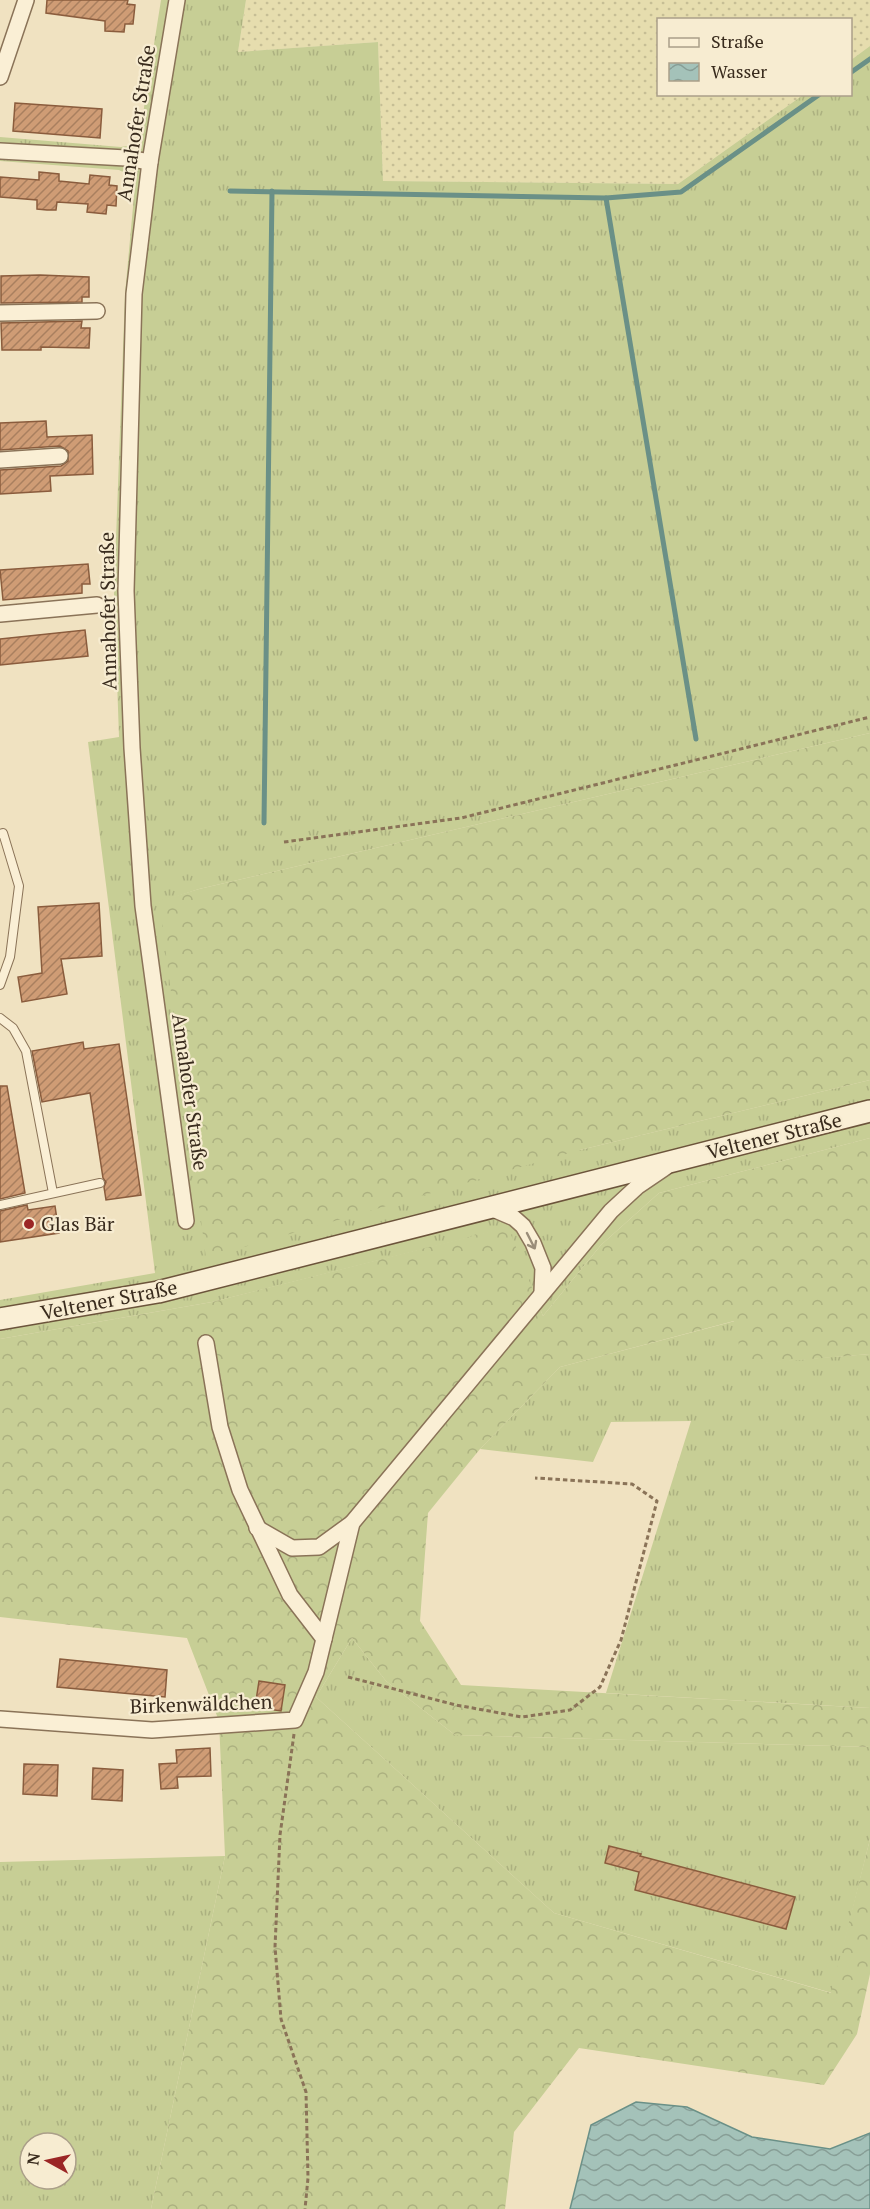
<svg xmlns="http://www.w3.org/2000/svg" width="870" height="2209" viewBox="0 0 870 2209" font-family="'PT Serif',serif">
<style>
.farmland{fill:url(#farmland-dots)}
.grass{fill:url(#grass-tufts);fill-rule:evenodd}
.forest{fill:url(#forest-crowns)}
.water{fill:url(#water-waves);stroke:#6a9087;stroke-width:1.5}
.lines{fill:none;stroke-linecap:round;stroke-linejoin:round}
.stream{stroke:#6a9087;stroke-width:5}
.building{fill:url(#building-hatch);stroke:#8a5c3d;stroke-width:1.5}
.lane-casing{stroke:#8a7358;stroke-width:10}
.street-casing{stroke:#8a7358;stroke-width:18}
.secondary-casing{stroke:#6c543b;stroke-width:24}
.path{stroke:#8a7358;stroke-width:3;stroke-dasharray:4.5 3;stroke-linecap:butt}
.lane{stroke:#faefd5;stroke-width:8}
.street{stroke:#faefd5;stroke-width:15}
.secondary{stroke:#faefd5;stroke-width:21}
.oneway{stroke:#9a8d79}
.poi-dot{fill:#9b2625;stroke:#f7ecd1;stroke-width:2}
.labels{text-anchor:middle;stroke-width:4.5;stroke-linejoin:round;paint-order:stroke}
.street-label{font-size:20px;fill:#392b1d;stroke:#f7ecd1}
.poi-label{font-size:20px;fill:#392b1d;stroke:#f7ecd1;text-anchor:start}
</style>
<defs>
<pattern id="farmland-dots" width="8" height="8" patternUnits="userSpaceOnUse" patternTransform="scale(1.5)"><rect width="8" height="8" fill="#e6ddae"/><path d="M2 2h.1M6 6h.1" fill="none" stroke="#c6be95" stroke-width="1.8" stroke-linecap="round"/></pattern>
<pattern id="grass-tufts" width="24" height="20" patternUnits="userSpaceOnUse" patternTransform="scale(1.5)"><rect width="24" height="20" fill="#c7ce95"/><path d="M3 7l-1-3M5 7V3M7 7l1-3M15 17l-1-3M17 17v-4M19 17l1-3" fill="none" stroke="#acb180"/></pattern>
<pattern id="forest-crowns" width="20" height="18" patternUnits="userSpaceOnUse" patternTransform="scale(1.5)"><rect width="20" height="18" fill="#c7ce95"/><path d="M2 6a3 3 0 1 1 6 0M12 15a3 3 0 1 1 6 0" fill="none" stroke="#acb180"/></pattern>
<pattern id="water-waves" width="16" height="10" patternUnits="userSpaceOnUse" patternTransform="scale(1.5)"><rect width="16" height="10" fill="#a4c2b9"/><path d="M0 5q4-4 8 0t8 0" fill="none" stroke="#879e96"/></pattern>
<pattern id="building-hatch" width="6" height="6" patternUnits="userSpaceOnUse" patternTransform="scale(1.5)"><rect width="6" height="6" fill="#cf9c75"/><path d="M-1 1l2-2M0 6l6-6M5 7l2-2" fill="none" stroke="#a97f5f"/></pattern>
</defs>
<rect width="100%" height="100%" fill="#f0e2c1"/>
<path class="farmland" d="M246,0H870V46L851,60L850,20H658V94L803,95L678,184L383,181L378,42L238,52Z"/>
<g class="grass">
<path d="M161,0H246L238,52L378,42L383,181L678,184L803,95L850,94L851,60L870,46V733L199,889L159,902L580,1150L870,1080V1138L659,1193L601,1245L543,1316L507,1228L212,1302L0,1339V1300L155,1273L88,742L119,737L114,594L125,294L135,185L129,175L119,170L0,161V137L121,147L132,145L139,139Z"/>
<path d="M735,1321L744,1364L870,1354V1708L606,1693L691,1421L611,1422L593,1462L480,1449L560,1367Z"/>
<path d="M352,1638L386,1681L455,1735L870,1747V1839L832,1993L554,1913L316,1697Z"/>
<path d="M225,1856L151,2209H0V1862ZM30,2143H66V2179H30Z"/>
</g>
<g class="forest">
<path d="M870,733V1080L580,1150L206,1258L159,901L199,889Z"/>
<path d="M870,1138V1354L743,1365L734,1321L560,1367L480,1449L428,1513L420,1621L461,1685L870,1708V1747L455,1735L386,1681L352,1638L316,1697L554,1913L831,1993L870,1839V1974L857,2034L824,2085L579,2048L514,2132L505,2209H151L225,1856L219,1721L187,1638L0,1617V1339L212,1302L508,1227L543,1316L601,1245L659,1193Z"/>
</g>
<path class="water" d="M636,2102L687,2107L752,2137L830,2149L870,2133V2209H570L591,2125Z"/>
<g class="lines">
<g class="stream">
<path d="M850,73L870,59"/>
<path d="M230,191L606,198L681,192L820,94"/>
<path d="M606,198L696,739"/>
<path d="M264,823L272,191"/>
</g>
</g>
<g class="building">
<path d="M47,0H128L127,4L135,5L133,24H125L124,32L105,31V21L46,13Z"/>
<path d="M15,103L102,109L100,138L13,131Z"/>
<path d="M39,172L59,174V181L89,184L90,175L110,177L109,185L117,186L116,206L107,205L106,214L87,212L88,204L57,202L56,210H47L37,209V200L0,197V177L39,180Z"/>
<path d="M40,275L89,277V297H82V302L1,303V276Z"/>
<path d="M82,321L81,328H90L89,348L41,347V350H2L1,323Z"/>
<path d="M46,421L47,437L92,435L93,474L50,476L51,491L0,494V470L61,466L68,461V451L60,446L0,450V423Z"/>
<path d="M88,564L90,584H82V593L3,600L0,570Z"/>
<path d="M85,630L88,656L0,665V639Z"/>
<path d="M99,903L102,956L61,959L67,994L22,1002L18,977L42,973L38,907Z"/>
<path d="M83,1042L84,1049L119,1044L141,1195L106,1200L104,1187L106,1182L103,1178L90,1093L42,1102L32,1051Z"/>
<path d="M0,1086H7L25,1193L0,1199Z"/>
<path d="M27,1205L28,1210L55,1206L59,1233L0,1242V1211Z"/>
<path d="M60,1659L167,1670L165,1697L57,1687Z"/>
<path d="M259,1681L285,1685L281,1711L255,1707Z"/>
<path d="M210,1748L211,1776L177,1777L178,1788L161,1789L159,1764L177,1763L176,1750Z"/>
<path d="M24,1764L58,1765L57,1796L23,1794Z"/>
<path d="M93,1768L123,1770L122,1801L92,1799Z"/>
<path d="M609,1846L641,1854L640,1856L795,1897L786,1929L635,1890L639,1872L605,1863Z"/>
</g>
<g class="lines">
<defs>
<g id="lane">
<path d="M0,834L3,833L19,886L10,957L0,985"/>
<path d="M0,1018L13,1028L26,1051L53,1193"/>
<path d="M0,1205L100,1183"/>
</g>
<g id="street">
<path d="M177,0L150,162L134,294L126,591L132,748L143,906L186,1221"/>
<path d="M0,77L26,0"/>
<path d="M0,151L126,158L150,162"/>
<path d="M0,313L97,311"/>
<path d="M0,460L60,456"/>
<path d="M0,614L97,605"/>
<path d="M493,1209L514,1218L523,1226L533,1243L543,1268L542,1292"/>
<path d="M206,1343L220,1427L240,1490L290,1595L324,1639"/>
<path d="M257,1528L292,1548L319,1547L352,1523"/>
<path d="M0,1719L152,1730L295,1720L316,1672L352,1523L611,1211L638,1186L666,1167"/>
</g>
<path id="secondary" d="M0,1319L158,1292L870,1111"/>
</defs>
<use href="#lane" class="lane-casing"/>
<use href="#street" class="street-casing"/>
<use href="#secondary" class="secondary-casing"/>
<g class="path">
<path d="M284,842L461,818L870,717"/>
<path d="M348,1677L456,1705L522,1717L570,1710L600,1687L621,1640L657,1501L632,1484L535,1478"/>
<path d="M294,1734L280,1835L275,1947L281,2019L306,2092L308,2178L305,2209"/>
</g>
<use href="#lane" class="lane"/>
<use href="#street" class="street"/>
<use href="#secondary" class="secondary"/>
</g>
<defs><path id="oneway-shaft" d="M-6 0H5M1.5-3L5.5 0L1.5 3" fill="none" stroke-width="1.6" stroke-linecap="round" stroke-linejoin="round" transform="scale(1.5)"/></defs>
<use class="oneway" href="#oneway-shaft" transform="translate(531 1241) rotate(63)"/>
<circle class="poi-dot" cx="29" cy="1224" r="6"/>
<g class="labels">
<g class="street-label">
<text transform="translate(136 123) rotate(-81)" y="7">Annahofer Straße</text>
<text transform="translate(108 611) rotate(-91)" y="7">Annahofer Straße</text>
<text transform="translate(190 1092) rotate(82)" y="7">Annahofer Straße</text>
<text transform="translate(774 1136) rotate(-14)" y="7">Veltener Straße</text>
<text transform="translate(109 1300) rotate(-11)" y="7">Veltener Straße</text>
<text transform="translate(201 1704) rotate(-2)" y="7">Birkenwäldchen</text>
</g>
<g class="poi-label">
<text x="41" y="1231">Glas Bär</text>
</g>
</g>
<rect x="657" y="18" width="195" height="78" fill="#f7ecd1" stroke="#ab9f89" stroke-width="1.5"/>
<rect x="669" y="38" width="30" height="9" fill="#faefd5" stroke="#ab9f89" stroke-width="1.5"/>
<text x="711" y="48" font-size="18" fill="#392b1d">Straße</text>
<rect x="669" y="63" width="30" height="18" fill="url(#water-waves)" stroke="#ab9f89" stroke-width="1.5"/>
<text x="711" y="78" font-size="18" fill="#392b1d">Wasser</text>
<g transform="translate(48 2161) rotate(278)"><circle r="28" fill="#f7ecd1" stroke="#ab9f89" stroke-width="1.5"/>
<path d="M0-4.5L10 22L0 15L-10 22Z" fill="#9b2625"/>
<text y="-9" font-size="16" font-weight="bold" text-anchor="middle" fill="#392b1d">N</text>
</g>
</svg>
